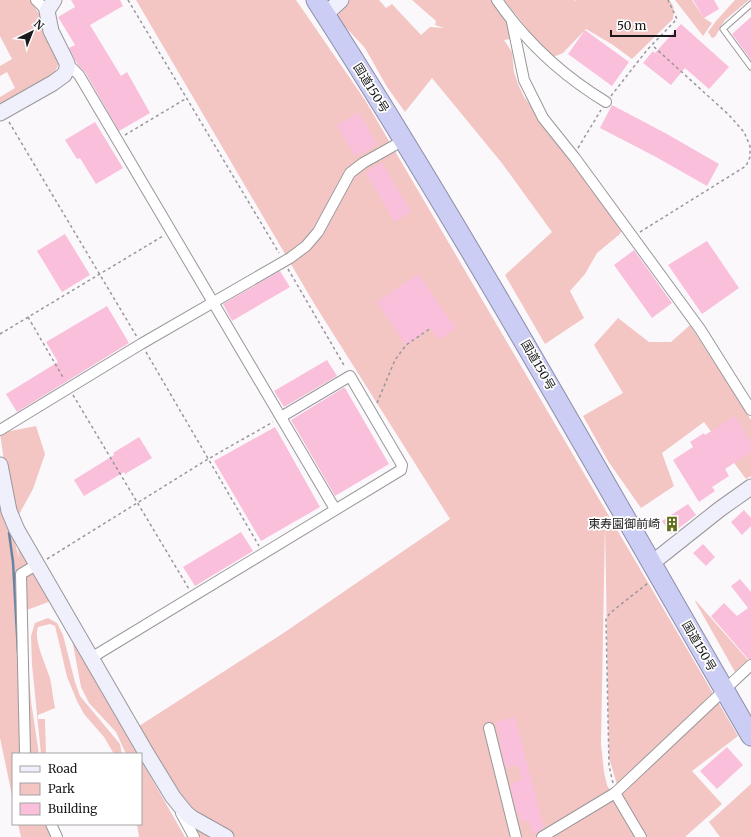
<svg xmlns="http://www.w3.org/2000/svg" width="751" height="837" viewBox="0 0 751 837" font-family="Merriweather,'Noto Sans JP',serif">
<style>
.green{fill:#f3c6c4}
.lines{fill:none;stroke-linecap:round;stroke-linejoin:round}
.stream{stroke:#6884a4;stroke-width:2.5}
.building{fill:#fabfdb}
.lane-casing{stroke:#9a979b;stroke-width:7}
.street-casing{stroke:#9a979b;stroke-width:12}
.secondary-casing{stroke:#9a979b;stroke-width:17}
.highway-casing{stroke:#8d8ea8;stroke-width:21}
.path{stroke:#99979a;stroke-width:1.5;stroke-dasharray:3 3;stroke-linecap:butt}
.lane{stroke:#fff;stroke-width:5}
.street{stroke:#fff;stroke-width:10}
.secondary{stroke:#eff0fc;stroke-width:15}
.highway{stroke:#cbcdf4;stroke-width:19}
.labels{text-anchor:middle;stroke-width:3.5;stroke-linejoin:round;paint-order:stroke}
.street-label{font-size:12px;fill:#1a191b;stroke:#fff}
.poi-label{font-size:12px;fill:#1a191b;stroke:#fff;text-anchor:end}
</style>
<rect width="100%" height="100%" fill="#fbf8fc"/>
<g class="green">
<path d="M0,0H30L41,17L61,60L51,79L2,107L0,103V97L15,88L7,72L0,76V66L12,59L0,36Z"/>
<path d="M136,0H296L365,100L738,736L692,771L722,804L685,837H646L621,798L609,758L605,525L601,744L604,772L607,785L638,837H194L136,728L282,634L450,519L315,305Z"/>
<path d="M350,0H379L386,8L392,4L421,35L430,27L444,28L435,25L436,21L412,0H495L506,15L515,38L504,40L512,52L514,72L518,84L524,97L567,152L588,186L622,229L620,234L597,253L585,274L570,291L584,318L545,344L505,275L552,232L501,162L432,78L405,112L387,87L365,48L338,19L339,10Z"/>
<path d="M504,0H574L576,2L575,0H669C675,6 674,11 673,19L632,59L613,45L586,29L563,53L553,57L547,53Z"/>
<path d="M675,0H692L704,18L712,23L703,36Z"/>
<path d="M735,0H749L725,20L715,37L712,38L708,32L716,21Z"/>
<path d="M618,318L649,342H671L690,325L751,420V476L746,479L704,422L662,453L674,486L641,508L608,461L583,416L623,393L594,345Z"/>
<path d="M36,426L45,454L33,489L17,518L9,496L0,433Z"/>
<path d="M0,485L19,558L18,547L51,601L27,610L21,573L31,701L39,754H13V800L0,738Z"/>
<path d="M696,601L748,660L735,672L695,601Z"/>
<path d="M48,618L57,623L63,635L75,682L80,696L120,744L122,754H114L104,737L84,714L77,701L67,677L61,651L55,626L50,624L38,627C33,639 46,665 50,678C52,688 53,698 55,708L38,715V719H45V720L46,754H41L32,665L31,636L35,623Z"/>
<path d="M72,639L137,754H126L116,732L89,703L81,687Z"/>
<path d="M141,760L185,837H139L137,824H141Z"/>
<path d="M751,784V837H720L709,822Z"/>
<path d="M18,824H51L55,837H21Z"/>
</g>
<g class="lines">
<path class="stream" d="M9,533L13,562L18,652"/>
</g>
<g class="building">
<path d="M71,0H120L123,6L90,25L121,76L127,72L150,113L119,131L85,72L78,65L69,48L75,45L58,17L75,7Z"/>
<path d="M693,0H714L719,9L704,18Z"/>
<path d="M751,17V60L732,34Z"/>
<path d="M681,24L729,67L709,89L685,68L671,85L643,63L653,51L655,53Z"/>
<path d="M585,30L629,62L612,86L568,54Z"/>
<path d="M612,105L667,134L719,164L707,186L656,157L600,128Z"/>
<path d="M359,112L377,145L355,157L337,125Z"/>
<path d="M95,122L123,168L96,184L80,158L77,159L65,140Z"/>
<path d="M382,162L411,212L394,222L366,172Z"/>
<path d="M65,234L90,275L62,292L37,251Z"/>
<path d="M707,241L739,288L702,314L668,265Z"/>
<path d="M634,250L672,303L652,318L614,265Z"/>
<path d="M280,271L290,287L232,321L223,304Z"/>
<path d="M418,274L456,328L439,340L431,328L406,345L377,302Z"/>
<path d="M107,306L129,343L17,412L6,394L58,362L46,342Z"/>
<path d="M327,360L337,376L284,407L274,391Z"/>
<path d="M343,388H345L389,464L335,496L291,420Z"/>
<path d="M735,416L751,442V452L725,469L729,476L712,487L715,491L699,502L673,460L693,447L690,442L704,433L705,435Z"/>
<path d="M275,427L320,507L261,541L214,461Z"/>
<path d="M139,437L152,458L125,474L124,472L84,496L74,480L114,455L113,453Z"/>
<path d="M688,504L696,515L671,534L662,521Z"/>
<path d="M744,510L751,518V526L742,535L731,522Z"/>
<path d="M241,532L253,551L195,586L183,567Z"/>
<path d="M703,544L715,557L706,566L693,553Z"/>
<path d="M740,579L751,592V659H748L711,616L724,603L737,616L748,608L731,586Z"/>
<path d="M515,717L543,823H542L544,828L533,834L528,820L521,822L519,813L517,814L510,786L512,785L511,783L522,779L518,765L506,768L499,740H501L496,722Z"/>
<path d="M727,747L743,765L717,789L700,771Z"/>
</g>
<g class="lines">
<defs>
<path id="lane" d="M751,4L723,29L751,67"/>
<g id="street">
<path d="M36,0L47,11"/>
<path d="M497,0C526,42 563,76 606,102"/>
<path d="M512,22L524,80L543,118L575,158L700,329L751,410"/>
<path d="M67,63L79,75L335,509"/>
<path d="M0,430L141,344L290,258L306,246L318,232L350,173L363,163L404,140"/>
<path d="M91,658L401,470L402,465L350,376L281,417"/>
<path d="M489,728L516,837"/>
<path d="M25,754L21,574L36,565"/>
<path d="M615,793L641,837"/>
<path d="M181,813L194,837"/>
<path d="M51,824L57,837"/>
<path d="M542,837L615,793L751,665"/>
</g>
<g id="secondary">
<path d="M326,14L341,0"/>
<path d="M0,113L53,83L64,75L67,69V63L51,31L47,11L54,0"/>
<path d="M0,465L9,511L17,530L145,751L173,797L186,813L192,818L226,837"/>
<path d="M652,563L720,509L751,487"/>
</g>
<path id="highway" d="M316,0C470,240 608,489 751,736"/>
</defs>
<use href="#lane" class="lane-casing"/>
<use href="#street" class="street-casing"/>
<use href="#secondary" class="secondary-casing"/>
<use href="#highway" class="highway-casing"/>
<g class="path">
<path d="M128,0L279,253"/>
<path d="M611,96L647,50L677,19L668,0"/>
<path d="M9,122L137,337"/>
<path d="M125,135L187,98"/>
<path d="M578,148L601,110"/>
<path d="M640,232L746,166L750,157V146L744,132L729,115L652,45"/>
<path d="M288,269L345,367"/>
<path d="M28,317L64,379"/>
<path d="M0,334L163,236"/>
<path d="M146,352L259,546"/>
<path d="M73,395L189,589"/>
<path d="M377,403L395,360L406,345L431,328"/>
<path d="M47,559L208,459L273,422"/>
<path d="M613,783L609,766L606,619L610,613L648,583"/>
</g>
<use href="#lane" class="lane"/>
<use href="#street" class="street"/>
<use href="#secondary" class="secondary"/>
<use href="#highway" class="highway"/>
</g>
<defs>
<symbol id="building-bare" viewBox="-9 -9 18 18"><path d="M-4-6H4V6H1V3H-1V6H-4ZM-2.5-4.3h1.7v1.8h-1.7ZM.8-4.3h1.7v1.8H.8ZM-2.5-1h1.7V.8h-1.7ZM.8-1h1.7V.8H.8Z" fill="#61701b" stroke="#fff" stroke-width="2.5" paint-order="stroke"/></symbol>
</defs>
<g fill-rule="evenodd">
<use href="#building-bare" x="661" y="513" width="22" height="22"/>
</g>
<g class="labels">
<g class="street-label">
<text transform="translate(371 88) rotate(58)" y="4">国道150号</text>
<text transform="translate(538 365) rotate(60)" y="4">国道150号</text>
<text transform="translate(699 646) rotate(60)" y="4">国道150号</text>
</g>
<g class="poi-label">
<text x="660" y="528">東寿園御前崎</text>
</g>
</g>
<rect x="12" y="753" width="130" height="72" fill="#ffffff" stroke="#a3a3a4"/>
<rect x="20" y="766" width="20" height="6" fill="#eff0fc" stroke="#a3a3a4"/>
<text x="48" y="773" font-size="12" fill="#1a191b">Road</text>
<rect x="20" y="783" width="20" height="12" fill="#f3c6c4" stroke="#a3a3a4"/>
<text x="48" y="793" font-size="12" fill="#1a191b">Park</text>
<rect x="20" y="803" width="20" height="12" fill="#fabfdb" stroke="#a3a3a4"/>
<text x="48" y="813" font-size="12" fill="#1a191b">Building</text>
<g transform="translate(32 32) rotate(43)" stroke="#ffffff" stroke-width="3" paint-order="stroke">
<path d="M0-3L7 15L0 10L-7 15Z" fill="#1a191b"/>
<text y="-6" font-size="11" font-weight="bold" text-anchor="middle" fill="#1a191b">N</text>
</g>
<path d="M611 30v6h64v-6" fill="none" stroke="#1a191b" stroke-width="2"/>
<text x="617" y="30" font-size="12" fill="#1a191b" stroke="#ffffff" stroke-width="3" paint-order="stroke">50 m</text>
</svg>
